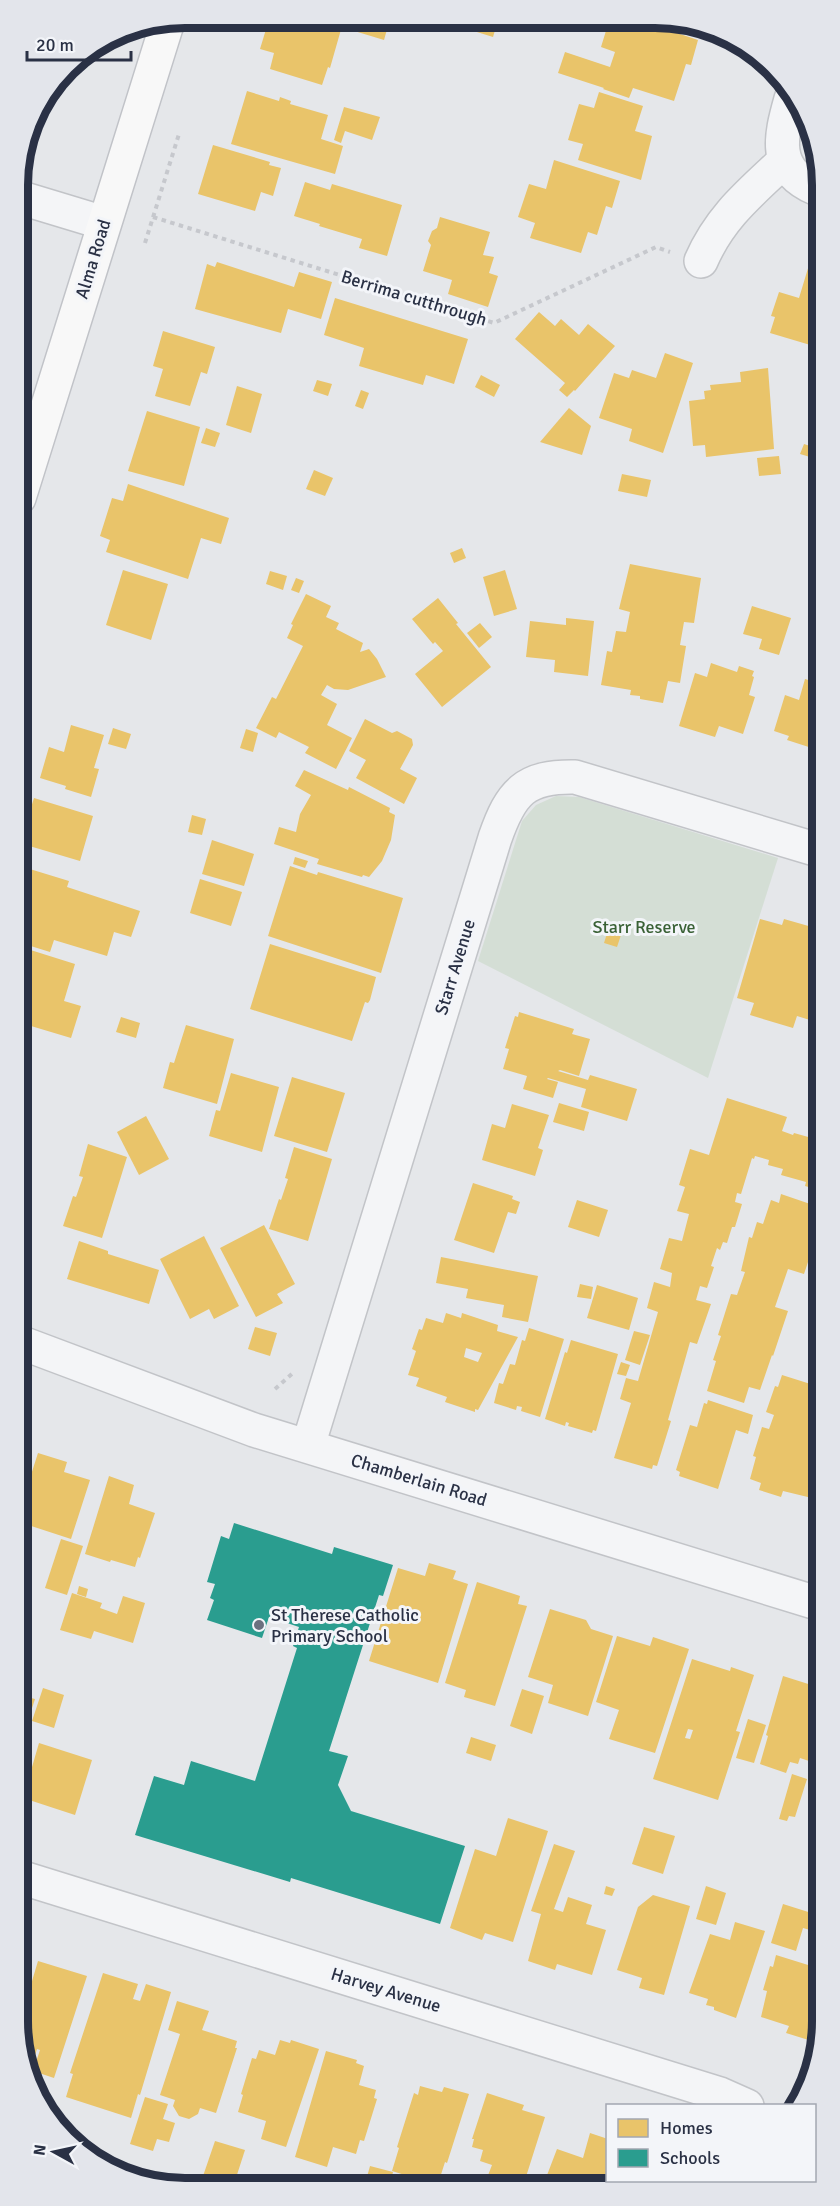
<svg xmlns="http://www.w3.org/2000/svg" width="840" height="2206" viewBox="0 0 840 2206" font-family="Signika,sans-serif">
<style>
.green{fill:#d4ded5}
.homes{fill:#e9c46a;fill-rule:evenodd}
.schools{fill:#2a9d8f}
.lines{fill:none;stroke-linecap:round;stroke-linejoin:round}
.minor-casing{stroke:#c2c4c8;stroke-width:36}
.major-casing{stroke:#c1c3c8;stroke-width:36}
.path{stroke:#c6c8cd;stroke-width:4;stroke-dasharray:4.5 4.5;stroke-linecap:butt}
.minor{stroke:#f4f5f7;stroke-width:33}
.major{stroke:#f8f8f8;stroke-width:33}
.poi-dot{fill:#6b717f;stroke:#f3f5f9;stroke-width:2}
.labels{text-anchor:middle;stroke-width:6;stroke-linejoin:round;paint-order:stroke}
.street-label{font-size:18px;fill:#2a3145;stroke:#f3f5f9}
.park-label{font-size:18px;fill:#3a6136;stroke:#f3f5f9}
.poi-label{font-size:18px;fill:#2a3145;stroke:#f3f5f9;text-anchor:start}
.rim{fill:none;stroke:#2a3145;stroke-width:8}
</style>
<rect width="100%" height="100%" fill="#e5e7ea"/>
<path class="green" d="M556,796L579,797L778,858L708,1078L478,961L522,821L536,805Z"/>
<g class="homes">
<path d="M271,19H344L330,68L328,67L322,85L270,69L274,53L260,49L267,26L269,27Z"/>
<path d="M355,19H390L384,40L351,30Z"/>
<path d="M466,20H498L493,37L464,28Z"/>
<path d="M531,20H550L546,31L529,26Z"/>
<path d="M609,21H631L652,27L653,25L698,40L691,65L686,64L674,101L633,88L629,98L603,89L604,88L558,73L565,52L610,67L615,52L601,47Z"/>
<path d="M54,87L42,125L32,122L35,111Z"/>
<path d="M247,91L279,101L280,97L291,101L290,104L328,115L321,139L343,146L335,174L231,144Z"/>
<path d="M599,92L643,106L635,131L652,136L641,180L578,160L583,144L568,140L579,104L594,108Z"/>
<path d="M344,107L380,117L372,140L345,131L341,143L334,140Z"/>
<path d="M213,145L270,162L269,165L281,168L273,196L261,192L255,211L198,194Z"/>
<path d="M554,160L620,181L612,208L606,206L597,235L588,232L581,253L530,238L535,223L518,217L529,184L546,189Z"/>
<path d="M305,182L330,190L332,184L402,205L387,256L359,248L362,239L319,226L320,224L294,216Z"/>
<path d="M440,217L490,232L483,255L494,257L489,273L498,276L488,307L448,294L452,280L423,271L431,245L428,241L432,231L437,228Z"/>
<path d="M217,262L294,287L299,272L332,282L321,319L288,309L281,333L195,309L207,264L215,267Z"/>
<path d="M809,265L817,267V347L770,333L775,317L771,316L779,292L799,298Z"/>
<path d="M335,298L468,339L454,384L426,375L423,385L359,366L364,348L324,335Z"/>
<path d="M539,312L555,326L561,319L579,335L588,324L615,346L575,391L574,390L567,397L559,390L565,383L515,339Z"/>
<path d="M163,331L215,347L207,374L201,372L190,406L155,396L163,369L153,366Z"/>
<path d="M665,353L693,363L663,453L629,441L632,429L599,418L614,373L629,378L632,370L656,378Z"/>
<path d="M768,368L774,449L706,457L705,445L693,446L689,401L705,399L704,391L711,390L710,385L741,382L740,372Z"/>
<path d="M481,375L500,385L494,397L475,387Z"/>
<path d="M317,380L332,384L328,396L313,391Z"/>
<path d="M237,386L262,394L251,433L226,425Z"/>
<path d="M361,390L369,393L363,409L355,406Z"/>
<path d="M569,408L591,426L582,455L540,442Z"/>
<path d="M147,411L200,427L184,486L128,471Z"/>
<path d="M206,428L220,433L215,447L201,443Z"/>
<path d="M804,444L813,447L810,457L800,454Z"/>
<path d="M779,456L781,474L759,476L757,458Z"/>
<path d="M314,470L333,478L325,496L306,489Z"/>
<path d="M622,474L651,480L647,497L618,491Z"/>
<path d="M128,484L229,518L221,544L201,538L188,579L106,552L110,540L100,536L112,498L123,501Z"/>
<path d="M462,548L466,558L454,563L450,553Z"/>
<path d="M817,555H818V576L811,574Z"/>
<path d="M630,564L701,578L694,623L684,622L680,645L686,646L680,683L668,681L663,703L640,699V696L630,695L631,690L601,685L607,651L612,652L616,631L626,632L630,612L619,609Z"/>
<path d="M123,570L168,584L151,640L106,625Z"/>
<path d="M505,570L517,609L494,616L483,577Z"/>
<path d="M270,571L287,576L283,590L266,584Z"/>
<path d="M296,578L304,581L299,593L291,590Z"/>
<path d="M306,594L331,606L326,617L339,623L336,629L363,643L360,652L369,649L377,659L386,677L348,690L334,689L327,685L321,695L337,704L327,725L352,738L336,769L305,753L309,747L279,732L276,738L256,728L272,697L276,699L303,646L287,638L293,625L291,624Z"/>
<path d="M438,598L458,623L456,624L491,667L442,707L415,674L443,651L435,642L433,644L412,619Z"/>
<path d="M752,606L791,618L779,655L759,649L762,639L743,634Z"/>
<path d="M566,618L594,621L588,676L554,672L555,660L526,657L530,621L566,625Z"/>
<path d="M480,623L492,637L479,648L467,633Z"/>
<path d="M711,663L737,672L739,666L754,671L752,676L754,677L749,695L755,697L743,734L719,726L715,737L679,726L695,673L707,677Z"/>
<path d="M805,679L818,683V750L787,740L789,736L774,731L785,695L799,700Z"/>
<path d="M365,719L392,733L397,731L412,739L413,745L400,769L417,778L404,804L356,778L366,760L349,751Z"/>
<path d="M71,725L104,735L94,768L99,769L91,797L65,789L66,786L40,778L49,747L64,752Z"/>
<path d="M113,728L131,734L126,749L108,744Z"/>
<path d="M246,729L258,733L253,752L240,748Z"/>
<path d="M304,770L348,790L349,787L390,808L389,812L395,815L391,840L382,861L369,877L363,875L362,877L317,864L319,859L274,844L279,827L296,832L300,814L311,795L295,786Z"/>
<path d="M34,798L93,816L80,861L26,845L30,831L24,829Z"/>
<path d="M192,815L206,819L202,835L188,832Z"/>
<path d="M212,840L254,854L244,886L202,874Z"/>
<path d="M295,857L308,861L305,868L293,864Z"/>
<path d="M20,866L69,881L67,887L140,911L131,937L114,932L107,956L54,940L50,952L21,943Z"/>
<path d="M290,866L317,875L318,872L403,898L381,973L268,936Z"/>
<path d="M200,879L242,892L231,926L190,913Z"/>
<path d="M760,919L782,925L784,919L819,929V1003L813,1021L797,1016L793,1028L750,1015L754,1003L737,998Z"/>
<path d="M609,927L622,932L617,947L604,943Z"/>
<path d="M270,944L376,977L370,1000L368,1003L365,1002L352,1041L250,1009Z"/>
<path d="M21,947L75,964L64,1001L81,1006L71,1038L21,1023Z"/>
<path d="M519,1012L574,1029L572,1034L590,1039L579,1076L560,1070L558,1071L588,1080L590,1075L637,1089L627,1121L581,1107L586,1089L548,1078L547,1079L558,1082L553,1098L523,1089L527,1076L503,1069L509,1049L505,1048L515,1016L518,1017Z"/>
<path d="M121,1017L140,1023L136,1038L116,1032Z"/>
<path d="M186,1025L234,1039L217,1104L163,1088L170,1062L174,1063Z"/>
<path d="M21,1044L28,1047L21,1069Z"/>
<path d="M21,1069L30,1072L21,1097Z"/>
<path d="M231,1073L279,1087L262,1152L209,1136L216,1110L220,1111Z"/>
<path d="M292,1077L345,1093L327,1152L274,1136Z"/>
<path d="M727,1098L787,1117L782,1131L793,1135L794,1133L819,1140V1190L805,1186L806,1182L781,1175L783,1169L768,1165L769,1160L755,1156L754,1159L752,1158L741,1194L737,1193L735,1202L742,1204L735,1227H732L727,1243L723,1242L720,1250L717,1248L711,1266L714,1267L707,1288L700,1286L696,1300L711,1304L697,1344L690,1342L668,1420L671,1421L657,1466L653,1465L652,1469L614,1458L631,1403L620,1399L626,1378L638,1381L658,1312L647,1308L654,1282L670,1287L672,1273L660,1269L669,1238L682,1241L689,1214L677,1211L685,1187L679,1185L690,1149L709,1155Z"/>
<path d="M559,1103L589,1112L584,1131L553,1122Z"/>
<path d="M512,1104L549,1115L538,1148L543,1150L535,1176L482,1160L492,1124L505,1128Z"/>
<path d="M146,1116L169,1159L139,1175L117,1132Z"/>
<path d="M88,1144L127,1157L102,1238L63,1226L73,1196L76,1197L83,1177L79,1176Z"/>
<path d="M294,1147L332,1159L308,1241L269,1229L279,1199L281,1200L288,1179L285,1178Z"/>
<path d="M473,1183L513,1196L512,1199L520,1202L516,1214L508,1212L494,1253L454,1240Z"/>
<path d="M781,1194L819,1207V1252L818,1258L810,1256L804,1274L788,1269L775,1307L788,1311L773,1356L772,1355L760,1390L749,1387L744,1403L707,1391L716,1361L713,1360L721,1336L718,1335L731,1294L737,1295L745,1272L741,1271L749,1237L752,1238L757,1222L763,1224L771,1200L779,1203Z"/>
<path d="M577,1200L608,1210L599,1237L568,1227Z"/>
<path d="M264,1225L295,1284L277,1294L283,1303L256,1317L220,1248Z"/>
<path d="M204,1236L239,1306L214,1319L209,1309L190,1319L160,1259Z"/>
<path d="M79,1241L108,1251V1254L159,1270L149,1304L67,1279Z"/>
<path d="M441,1257L538,1276L528,1322L502,1317L504,1305L466,1298L468,1289L436,1283Z"/>
<path d="M580,1284L593,1287L591,1299L577,1297Z"/>
<path d="M597,1285L638,1298L629,1330L587,1318Z"/>
<path d="M446,1313L461,1318L462,1313L498,1325L497,1331L518,1337L478,1410L475,1409V1412L445,1402L447,1397L416,1386L419,1378L408,1375L416,1351L412,1349L419,1329L422,1330L426,1318L443,1323ZM466,1348L482,1353L478,1362L464,1357Z"/>
<path d="M255,1327L277,1333L270,1356L248,1349Z"/>
<path d="M529,1328L564,1339L540,1417L521,1411L522,1407L517,1406L516,1410L494,1403L499,1383L503,1384L510,1364L515,1365L522,1340L525,1341Z"/>
<path d="M634,1331L650,1335L640,1365L625,1360Z"/>
<path d="M571,1340L618,1354L596,1431L593,1430L592,1433L568,1426L569,1423L566,1422L565,1426L545,1419L565,1352L567,1353Z"/>
<path d="M621,1362L630,1365L626,1376L617,1374Z"/>
<path d="M782,1375L820,1387V1484L816,1499L783,1491L781,1497L759,1490L761,1483L750,1479L756,1457L753,1456L762,1427L769,1429L774,1415L766,1412L775,1386L778,1387Z"/>
<path d="M708,1400L753,1415L748,1434L736,1430L718,1489L679,1476L680,1472L676,1470L690,1425L697,1427L704,1403L707,1404Z"/>
<path d="M22,1450L30,1453L22,1476Z"/>
<path d="M38,1453L67,1462L64,1472L90,1480L71,1539L22,1523V1503Z"/>
<path d="M109,1476L134,1485L129,1504L155,1513L140,1558L138,1557L135,1567L111,1560L110,1562L85,1554Z"/>
<path d="M61,1539L83,1546L67,1595L45,1588Z"/>
<path d="M429,1563L456,1571L453,1579L468,1584L438,1683L369,1661L398,1568L425,1576Z"/>
<path d="M477,1582L520,1596L518,1604L527,1606L495,1706L464,1697L466,1690L445,1683Z"/>
<path d="M79,1586L88,1589L86,1597L77,1594Z"/>
<path d="M72,1593L102,1603L100,1608L117,1614L123,1596L145,1603L133,1643L94,1631L91,1639L60,1630Z"/>
<path d="M550,1609L586,1620L591,1629L613,1636L588,1716L548,1703L553,1685L528,1677Z"/>
<path d="M617,1636L650,1646L653,1637L689,1649L655,1753L609,1739L619,1710L596,1702Z"/>
<path d="M692,1659L730,1671L731,1667L754,1675L736,1731L740,1732L718,1800L653,1779ZM688,1729L693,1730L690,1739L685,1738Z"/>
<path d="M783,1676L821,1688V1739L817,1751L816,1750L812,1762L800,1758L798,1764L790,1762L786,1773L760,1764L768,1736L766,1735Z"/>
<path d="M43,1688L64,1695L54,1728L32,1721Z"/>
<path d="M522,1689L544,1696L532,1734L510,1726Z"/>
<path d="M23,1696L35,1699L23,1736Z"/>
<path d="M748,1719L766,1725L754,1763L736,1758Z"/>
<path d="M471,1737L496,1745L491,1761L466,1753Z"/>
<path d="M39,1743L92,1760L75,1815L23,1798Z"/>
<path d="M792,1774L807,1779L795,1817L789,1816L787,1821L779,1819Z"/>
<path d="M821,1796V1838L808,1834Z"/>
<path d="M508,1818L548,1831L513,1942L485,1933L482,1940L450,1928L475,1849L496,1856Z"/>
<path d="M644,1827L675,1836L663,1874L632,1864Z"/>
<path d="M554,1844L575,1851L554,1909L563,1912L568,1897L592,1905L586,1924L606,1930L592,1975L557,1964L555,1970L528,1961L541,1914L531,1911Z"/>
<path d="M606,1886L615,1889L612,1896L604,1894Z"/>
<path d="M706,1886L726,1893L716,1925L696,1919Z"/>
<path d="M653,1895L690,1906L664,1995L639,1988L642,1978L617,1970L638,1907Z"/>
<path d="M783,1904L821,1916L817,1932L803,1928L796,1951L771,1943Z"/>
<path d="M735,1922L765,1931L736,2018L714,2010V2007L706,2005L708,1999L689,1993L710,1934L730,1940Z"/>
<path d="M776,1955L821,1969L822,2020L815,2042L786,2033L789,2026L761,2017L767,1991L763,1990L770,1966L773,1967Z"/>
<path d="M38,1961L87,1976L54,2078L33,2071L40,2050L37,2049L29,2074L24,2064L23,2016L26,2008H24Z"/>
<path d="M103,1973L138,1984L133,1999L140,2001L146,1984L171,1992L140,2095L138,2094L131,2118L66,2097L73,2074L70,2073Z"/>
<path d="M177,2001L209,2011L202,2030L237,2041L235,2048H237L216,2113L200,2108L198,2114L189,2119L179,2116L173,2106L175,2100L160,2095L180,2034L168,2030Z"/>
<path d="M280,2040L290,2043L291,2040L319,2049L286,2147L261,2139L266,2121L238,2112L243,2095L241,2094L252,2058L256,2059L259,2050L275,2055Z"/>
<path d="M326,2051L357,2060L356,2063L364,2066L359,2085L376,2090L374,2098L377,2099L364,2141L360,2140L356,2154L333,2147L327,2167L295,2157Z"/>
<path d="M420,2086L442,2092L444,2087L469,2094L447,2163L445,2162L438,2184H406L408,2176L392,2171L399,2148L397,2147L414,2093L418,2095Z"/>
<path d="M487,2093L524,2105L522,2110L545,2117L524,2183H485L492,2165L480,2161L483,2150L472,2147L474,2139H472Z"/>
<path d="M145,2097L168,2104L163,2119L175,2123L169,2142L157,2139L153,2151L130,2144Z"/>
<path d="M590,2133L608,2139L606,2183H544L557,2149L583,2158Z"/>
<path d="M215,2141L245,2150L234,2184L220,2185L202,2179Z"/>
<path d="M370,2166L393,2172L390,2184H365Z"/>
<path d="M624,2180H638L643,2182L624,2183Z"/>
</g>
<path class="schools" d="M234,1523L332,1554L334,1547L393,1565L383,1596L379,1595L329,1751L348,1756L338,1785L351,1811L465,1846L440,1924L291,1878L290,1882L135,1835L154,1776L184,1785L191,1761L255,1781L297,1648L293,1646L299,1627L269,1617L262,1638L207,1620L214,1600L210,1598L215,1584L207,1582L221,1536L229,1539Z"/>
<g class="lines">
<defs>
<g id="minor">
<path d="M791,99C780,138 772,170 817,189"/>
<path d="M18,197L104,223"/>
<path d="M701,261C720,217 750,193 784,161"/>
<path d="M22,1343L254,1430L820,1604"/>
<path d="M308,1446L495,838C511,792 525,776 575,777L818,850"/>
<path d="M23,1878L720,2094L747,2106"/>
</g>
<path id="major" d="M19,498L168,21"/>
</defs>
<use href="#minor" class="minor-casing"/>
<use href="#major" class="major-casing"/>
<g class="path">
<path d="M153,217L494,323L656,247L670,252"/>
<path d="M145,243L179,134"/>
<path d="M275,1389L293,1373"/>
</g>
<use href="#minor" class="minor"/>
<use href="#major" class="major"/>
</g>
<circle class="poi-dot" cx="259" cy="1625" r="6"/>
<g class="labels">
<g class="street-label">
<text transform="translate(93 259) rotate(-73)" y="6">Alma Road</text>
<text transform="translate(414 298) rotate(17)" y="6">Berrima cutthrough</text>
<text transform="translate(455 967) rotate(-73)" y="6">Starr Avenue</text>
<text transform="translate(419 1480) rotate(17)" y="6">Chamberlain Road</text>
<text transform="translate(386 1990) rotate(17)" y="6">Harvey Avenue</text>
</g>
<g class="park-label">
<text x="644" y="933">Starr Reserve</text>
</g>
<g class="poi-label">
<text x="271" y="1621">St Therese Catholic<tspan x="271" dy="21">Primary School</tspan></text>
</g>
</g>
<path d="M0 0H840V2206H0ZM185 28H655A157 157 0 0 1 812 185V2021A157 157 0 0 1 655 2178H185A157 157 0 0 1 28 2021V185A157 157 0 0 1 185 28Z" fill="#e3e5eb" fill-rule="evenodd"/>
<path class="rim" d="M185 28H655A157 157 0 0 1 812 185V2021A157 157 0 0 1 655 2178H185A157 157 0 0 1 28 2021V185A157 157 0 0 1 185 28Z"/>
<rect x="606" y="2104" width="210" height="78" fill="#f3f5f9" stroke="#a3a7b1" stroke-width="1.5"/>
<rect x="618" y="2119" width="30" height="18" fill="#e9c46a" stroke="#a3a7b1" stroke-width="1.5"/>
<text x="660" y="2134" font-size="18" fill="#2a3145">Homes</text>
<rect x="618" y="2149" width="30" height="18" fill="#2a9d8f" stroke="#a3a7b1" stroke-width="1.5"/>
<text x="660" y="2164" font-size="18" fill="#2a3145">Schools</text>
<g transform="translate(54 2152) rotate(278)" stroke="#f3f5f9" stroke-width="4.5" paint-order="stroke">
<path d="M0-4.5L10 22L0 15L-10 22Z" fill="#2a3145"/>
<text y="-9" font-size="16" font-weight="bold" text-anchor="middle" fill="#2a3145">N</text>
</g>
<path d="M27 51v9h104v-9" fill="none" stroke="#2a3145" stroke-width="3"/>
<text x="36" y="51" font-size="18" fill="#2a3145" stroke="#f3f5f9" stroke-width="4.5" paint-order="stroke">20 m</text>
</svg>
